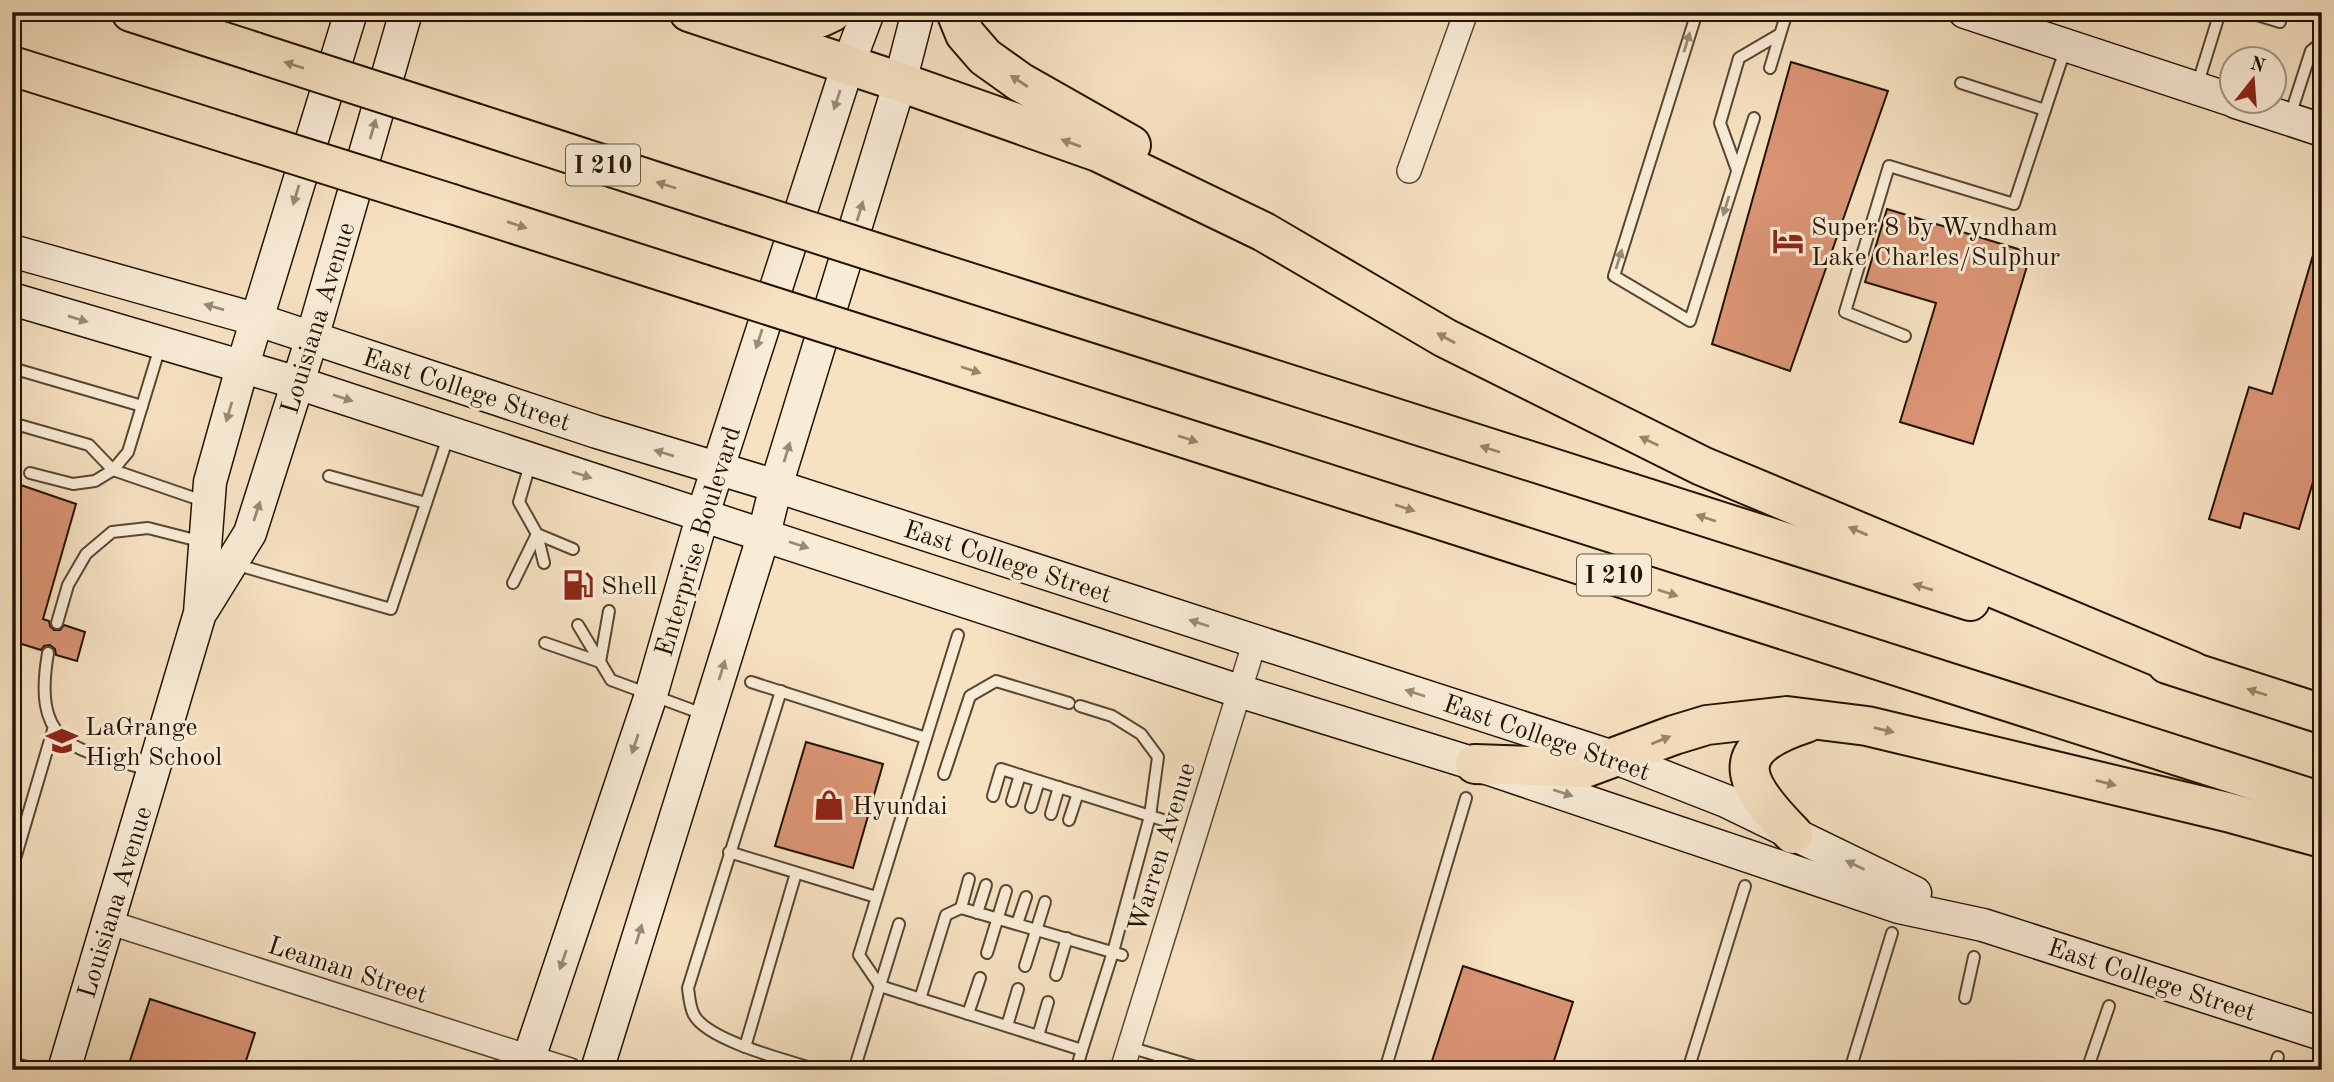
<svg xmlns="http://www.w3.org/2000/svg" width="2334" height="1082" viewBox="0 0 2334 1082" font-family="'Old Standard TT',serif">
<style>
.building{fill:#da9474;stroke:#231400;stroke-width:2}
.lines{fill:none;stroke-linecap:round;stroke-linejoin:round}
.lane-casing{stroke:#584730;stroke-width:14}
.street-casing{stroke:#584730;stroke-width:26}
.secondary-casing{stroke:#231400;stroke-width:35}
.highway-casing{stroke:#231400;stroke-width:42}
.lane{stroke:#f9ecd7;stroke-width:10}
.street{stroke:#f9ecd7;stroke-width:23}
.secondary{stroke:#f9ecd7;stroke-width:32}
.highway{stroke:#f6e1c1;stroke-width:38}
.highway-bridge-casing{stroke:#231400;stroke-width:42;stroke-linecap:butt}
.highway-bridge{stroke:#f6e1c1;stroke-width:38}
.oneway{fill:#998b76}
.oneway2{fill:#97856a}
.labels{text-anchor:middle;stroke-width:6;stroke-linejoin:round;paint-order:stroke}
.shield{fill:#f9ecd7;stroke:#635540;stroke-width:2}
.shield-label{font-size:24px;font-weight:bold;fill:#231400}
.poi-label{font-size:26px;fill:#231400;stroke:#f9ecd7;text-anchor:start}
.street-label{font-size:26px;fill:#231400;stroke:#f9ecd7}
</style>
<rect width="100%" height="100%" fill="#f6e1c1"/>
<filter id="stains"><feTurbulence type="fractalNoise" baseFrequency=".00286" numOctaves="4"/><feColorMatrix values="0 0 0 0 .2 0 0 0 0 .09 0 0 0 0 .02 0 0 0 .5 -.17"/></filter>
<radialGradient id="worn" r=".72"><stop offset=".6" stop-color="#630" stop-opacity="0"/><stop offset="1" stop-color="#630" stop-opacity=".3"/></radialGradient>
<g class="building">
<path d="M1791,62L1888,91L1790,371L1712,344Z"/>
<path d="M1887,209L2031,253L1973,444L1900,422L1936,303L1865,282Z"/>
<path d="M2316,245L2322,246V452L2299,529L2244,513L2240,528L2209,519L2249,387L2272,394Z"/>
<path d="M12,482L76,504L43,619L49,621L50,626L54,630H60L64,625L85,632L77,661L56,655L55,649L50,645L44,646L41,650L12,641Z"/>
<path d="M806,742L883,764L853,868L775,846Z"/>
<path d="M1463,966L1573,1002L1551,1070H1429Z"/>
<path d="M150,999L255,1033L243,1070H127Z"/>
</g>
<g class="lines">
<defs>
<g id="lane">
<path d="M1697,12L1614,276L1690,321L1754,118"/>
<path d="M2247,12L2280,22"/>
<path d="M1770,68L1787,12"/>
<path d="M2197,86L2220,12"/>
<path d="M2045,110L2065,50"/>
<path d="M2290,116L2311,51L2322,42"/>
<path d="M1737,170L1720,123L1739,58L1780,34"/>
<path d="M1905,336L1845,312L1889,166L2014,204L2045,110L1961,83"/>
<path d="M12,368L142,406"/>
<path d="M12,423L89,445L113,470L206,502"/>
<path d="M531,461L519,502L537,534L544,563"/>
<path d="M30,473L73,484L95,481L113,470L128,452L160,347"/>
<path d="M329,476L426,503"/>
<path d="M234,564L391,609L449,434"/>
<path d="M513,583L537,534L573,549"/>
<path d="M57,623L68,585L86,554L112,532L148,528L203,542"/>
<path d="M578,625L611,680L703,714"/>
<path d="M545,643L600,662L609,611"/>
<path d="M48,653C32,746 73,750 151,770"/>
<path d="M751,682L926,738L958,635"/>
<path d="M781,691L688,988C689,996 690,1008 694,1015C708,1041 789,1061 818,1070"/>
<path d="M926,738L859,955L880,986L1082,1050L1113,952L1150,816L1158,757L1141,734L1112,716L1080,706"/>
<path d="M944,774L970,696L996,681L1069,703"/>
<path d="M993,796L1001,769L1163,820"/>
<path d="M1012,801L1020,775"/>
<path d="M1031,807L1039,781"/>
<path d="M1051,814L1059,787"/>
<path d="M1069,820L1078,793"/>
<path d="M729,852L876,897"/>
<path d="M12,869L53,730"/>
<path d="M961,908L969,879"/>
<path d="M977,913L986,885"/>
<path d="M1017,924L1026,897"/>
<path d="M987,953L1006,891"/>
<path d="M1025,966L1045,902"/>
<path d="M1056,975L1067,938"/>
<path d="M1965,998L1974,957"/>
<path d="M920,999L946,915L961,908L1122,955"/>
<path d="M968,1014L980,978"/>
<path d="M1007,1026L1018,989"/>
<path d="M1038,1036L1048,1002"/>
<path d="M745,1047L796,873"/>
<path d="M1129,1047L1206,1070"/>
<path d="M12,1063L39,1070"/>
<path d="M854,1070L899,924"/>
<path d="M1076,1070L1082,1050"/>
<path d="M1385,1070L1466,798"/>
<path d="M1688,1070L1745,886"/>
<path d="M1850,1070L1892,933"/>
<path d="M2087,1070L2109,1006"/>
<path d="M2274,1070L2278,1057"/>
</g>
<g id="street">
<path d="M1409,171L1466,12"/>
<path d="M108,922L570,1070"/>
<path d="M1122,1070L1255,641"/>
</g>
<g id="secondary">
<path d="M1965,12L2232,100"/>
<path d="M2236,102L2322,130"/>
<path d="M12,251L258,320L597,432L776,486L1616,758L1726,801L1915,893"/>
<path d="M12,299L298,383L1239,691L1475,764L1899,907L1983,925L2322,1034"/>
<path d="M203,609L250,533L312,338L406,12"/>
<path d="M64,1070L200,613L210,482L242,368L351,12"/>
<path d="M525,1070L651,695L703,514L848,65L868,12"/>
<path d="M597,1070L764,534L776,486L900,82L918,12"/>
</g>
<g id="highway">
<path d="M131,12L255,52"/>
<path d="M689,12L900,82L1098,152L1264,232L1445,338L1702,466L2192,671"/>
<path d="M956,12L965,34L985,57L1020,82L1131,145"/>
<path d="M753,25C781,27 806,26 832,12"/>
<path d="M12,66L229,134"/>
<path d="M475,123L731,206"/>
<path d="M452,204L702,284"/>
<path d="M930,270L1970,601"/>
<path d="M906,349L2322,802"/>
<path d="M2167,664L2322,714"/>
<path d="M1475,764L1585,768L1674,735L1707,725L1787,716L1867,726L2227,812L2322,838"/>
<path d="M1793,834C1743,783 1723,750 1806,723"/>
</g>
</defs>
<use href="#lane" class="lane-casing"/>
<use href="#street" class="street-casing"/>
<use href="#secondary" class="secondary-casing"/>
<use href="#highway" class="highway-casing"/>
<use href="#lane" class="lane"/>
<use href="#street" class="street"/>
<use href="#secondary" class="secondary"/>
<use href="#highway" class="highway"/>
<defs>
<g id="highway-bridge">
<path d="M255,52L475,123"/>
<path d="M229,134L452,204"/>
<path d="M731,206L930,270"/>
<path d="M702,284L906,349"/>
</g>
</defs>
<use href="#highway-bridge" class="highway-bridge-casing"/>
<use href="#highway-bridge" class="highway-bridge"/>
</g>
<defs><path id="oneway-solid" d="M-6-.8H1V-3.2L6.5 0L1 3.2V.8H-6Z" transform="scale(1.75)"/></defs>
<g class="oneway">
<use href="#oneway-solid" transform="translate(1687 42) rotate(-73)"/>
<use href="#oneway-solid" transform="translate(837 100) rotate(108)"/>
<use href="#oneway-solid" transform="translate(373 129) rotate(-74)"/>
<use href="#oneway-solid" transform="translate(296 195) rotate(107)"/>
<use href="#oneway-solid" transform="translate(1726 206) rotate(107)"/>
<use href="#oneway-solid" transform="translate(860 211) rotate(-73)"/>
<use href="#oneway-solid" transform="translate(1619 259) rotate(-73)"/>
<use href="#oneway-solid" transform="translate(214 307) rotate(-164)"/>
<use href="#oneway-solid" transform="translate(78 319) rotate(17)"/>
<use href="#oneway-solid" transform="translate(759 339) rotate(108)"/>
<use href="#oneway-solid" transform="translate(343 398) rotate(18)"/>
<use href="#oneway-solid" transform="translate(229 412) rotate(106)"/>
<use href="#oneway-solid" transform="translate(787 452) rotate(-73)"/>
<use href="#oneway-solid" transform="translate(664 453) rotate(-163)"/>
<use href="#oneway-solid" transform="translate(582 475) rotate(18)"/>
<use href="#oneway-solid" transform="translate(257 511) rotate(-72)"/>
<use href="#oneway-solid" transform="translate(799 545) rotate(18)"/>
<use href="#oneway-solid" transform="translate(1199 623) rotate(-162)"/>
<use href="#oneway-solid" transform="translate(722 670) rotate(-73)"/>
<use href="#oneway-solid" transform="translate(1415 693) rotate(-162)"/>
<use href="#oneway-solid" transform="translate(635 744) rotate(108)"/>
<use href="#oneway-solid" transform="translate(1563 793) rotate(18)"/>
<use href="#oneway-solid" transform="translate(1855 865) rotate(-154)"/>
<use href="#oneway-solid" transform="translate(639 934) rotate(-73)"/>
<use href="#oneway-solid" transform="translate(563 960) rotate(109)"/>
</g>
<g class="oneway2">
<use href="#oneway-solid" transform="translate(294 65) rotate(-162)"/>
<use href="#oneway-solid" transform="translate(1019 81) rotate(-147)"/>
<use href="#oneway-solid" transform="translate(1071 143) rotate(-160)"/>
<use href="#oneway-solid" transform="translate(666 185) rotate(-162)"/>
<use href="#oneway-solid" transform="translate(517 225) rotate(18)"/>
<use href="#oneway-solid" transform="translate(1446 338) rotate(-151)"/>
<use href="#oneway-solid" transform="translate(971 370) rotate(18)"/>
<use href="#oneway-solid" transform="translate(1188 439) rotate(18)"/>
<use href="#oneway-solid" transform="translate(1649 441) rotate(-154)"/>
<use href="#oneway-solid" transform="translate(1490 449) rotate(-162)"/>
<use href="#oneway-solid" transform="translate(1405 508) rotate(18)"/>
<use href="#oneway-solid" transform="translate(1706 518) rotate(-162)"/>
<use href="#oneway-solid" transform="translate(1858 531) rotate(-157)"/>
<use href="#oneway-solid" transform="translate(1923 587) rotate(-163)"/>
<use href="#oneway-solid" transform="translate(1668 593) rotate(18)"/>
<use href="#oneway-solid" transform="translate(2257 692) rotate(-162)"/>
<use href="#oneway-solid" transform="translate(1884 730) rotate(13)"/>
<use href="#oneway-solid" transform="translate(1661 740) rotate(-22)"/>
<use href="#oneway-solid" transform="translate(2106 783) rotate(14)"/>
</g>
<defs>
<symbol id="hotel-bare" viewBox="-9 -9 18 18"><path d="M-6-4.5h1.5V1H6V5H4.5V3h-9V5H-6ZM-4 0a1.8 1.8 0 1 1 3.6 0ZM.5 0V-2.5h3Q6-2.5 6 0Z" fill="#8f2418" stroke="#f9ecd7" stroke-width="2.5" paint-order="stroke"/></symbol>
<symbol id="fuel-bare" viewBox="-9 -9 18 18"><path d="M-5.5-6h7V0h2V4h1.3V-2.5L3-4.5l.8-.8L6-3V5H2.5V1h-1V6h-7ZM-4.2-4.7v3.2H.2V-4.7Z" fill="#8f2418" stroke="#f9ecd7" stroke-width="2.5" paint-order="stroke"/></symbol>
<symbol id="school-bare" viewBox="-9 -9 18 18"><path d="M0-5L7-2L0 1L-7-2ZM-4 1L0 2.5L4 1V4Q0 6-4 4Z" fill="#8f2418" stroke="#f9ecd7" stroke-width="2.5" paint-order="stroke"/></symbol>
<symbol id="shop-bare" viewBox="-9 -9 18 18"><path d="M-5-2.5h2.3a2.7 3.5 0 0 1 5.4 0H5L5.5 6h-11ZM-1.5-2.5h3a1.5 2.3 0 0 0-3 0Z" fill="#8f2418" stroke="#f9ecd7" stroke-width="2.5" paint-order="stroke"/></symbol>
</defs>
<g fill-rule="evenodd">
<use href="#hotel-bare" x="1766" y="219" width="44" height="44"/>
<use href="#fuel-bare" x="556" y="563" width="44" height="44"/>
<use href="#school-bare" x="40" y="719" width="44" height="44"/>
<use href="#shop-bare" x="807" y="783" width="44" height="44"/>
</g>
<g class="labels">
<g class="shield">
<rect x="566" y="144.5" width="74" height="41" rx="5"/>
<rect x="1577" y="554.5" width="74" height="41" rx="5"/>
</g>
<g class="shield-label">
<text x="603" y="173">I 210</text>
<text x="1614" y="583">I 210</text>
</g>
<g class="poi-label">
<text x="1811" y="235">Super 8 by Wyndham<tspan x="1811" dy="30">Lake Charles/Sulphur</tspan></text>
<text x="601" y="594">Shell</text>
<text x="85" y="735">LaGrange<tspan x="85" dy="30">High School</tspan></text>
<text x="852" y="814">Hyundai</text>
</g>
<g class="street-label">
<text transform="translate(317 318) rotate(-73)" y="9">Louisiana Avenue</text>
<text transform="translate(467 389) rotate(18)" y="9">East College Street</text>
<text transform="translate(697 541) rotate(-73)" y="9">Enterprise Boulevard</text>
<text transform="translate(1008 561) rotate(18)" y="9">East College Street</text>
<text transform="translate(1547 737) rotate(19)" y="9">East College Street</text>
<text transform="translate(1161 847) rotate(-73)" y="9">Warren Avenue</text>
<text transform="translate(114 902) rotate(-73)" y="9">Louisiana Avenue</text>
<text transform="translate(348 969) rotate(18)" y="9">Leaman Street</text>
<text transform="translate(2152 979) rotate(18)" y="9">East College Street</text>
</g>
</g>
<rect width="2334" height="1082" fill="none" stroke="#f6e1c1" stroke-width="42"/>
<rect x="14" y="14" width="2306" height="1054" fill="none" stroke="#231400" stroke-width="3.5"/>
<rect x="21" y="21" width="2292" height="1040" fill="none" stroke="#231400" stroke-width="2"/>
<g transform="translate(2253 80) rotate(17)"><circle r="33" fill="#f9ecd7" stroke="#a39681" stroke-width="2"/>
<path d="M0-5L12 26L0 18L-12 26Z" fill="#8f2418"/>
<text y="-10" font-size="19" font-weight="bold" text-anchor="middle" fill="#231400">N</text>
</g>
<rect width="100%" height="100%" filter="url(#stains)"/>
<rect width="100%" height="100%" fill="url(#worn)"/>
</svg>
